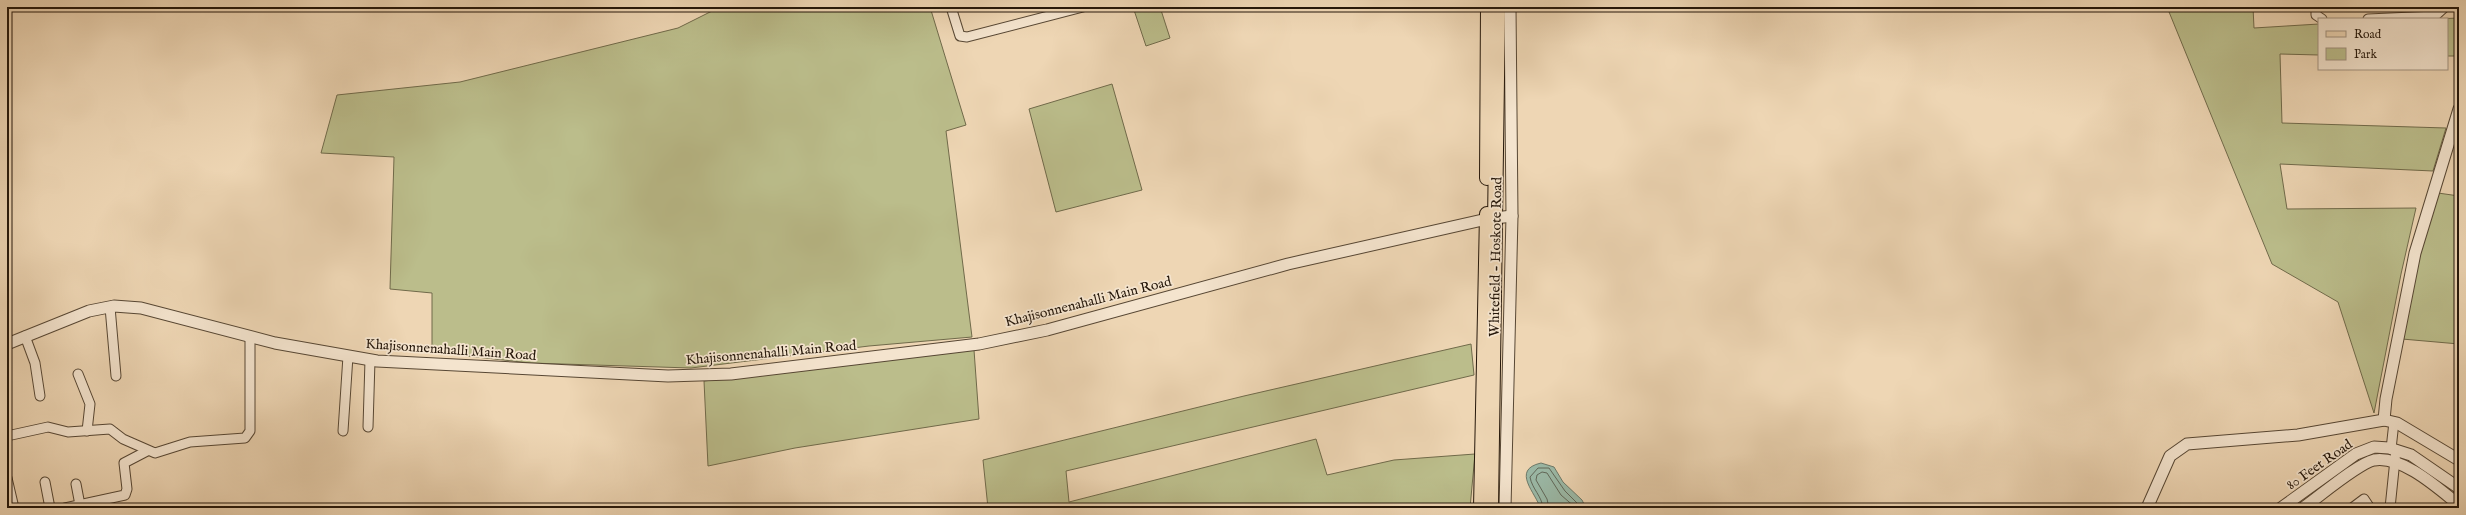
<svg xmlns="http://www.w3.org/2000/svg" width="2466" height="515" viewBox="0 0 2466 515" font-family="'IM FELL English',serif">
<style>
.green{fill:#bbbd8b;stroke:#706a4a}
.water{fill:#9bbaa8;stroke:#6c7969}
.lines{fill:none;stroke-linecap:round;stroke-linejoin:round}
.shore{stroke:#606859;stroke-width:1}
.minor-casing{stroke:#574734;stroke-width:11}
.tertiary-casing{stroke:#574734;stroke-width:13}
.primary-casing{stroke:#25170a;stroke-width:16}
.minor{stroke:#f4e4ce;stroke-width:9}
.tertiary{stroke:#f4e4ce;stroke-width:11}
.primary{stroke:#eed6b4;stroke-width:14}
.labels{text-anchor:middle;stroke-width:3.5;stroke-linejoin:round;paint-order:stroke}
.street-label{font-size:14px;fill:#25170a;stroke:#f4e4ce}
</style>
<rect width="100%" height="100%" fill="#eed6b4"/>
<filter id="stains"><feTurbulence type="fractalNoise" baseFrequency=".005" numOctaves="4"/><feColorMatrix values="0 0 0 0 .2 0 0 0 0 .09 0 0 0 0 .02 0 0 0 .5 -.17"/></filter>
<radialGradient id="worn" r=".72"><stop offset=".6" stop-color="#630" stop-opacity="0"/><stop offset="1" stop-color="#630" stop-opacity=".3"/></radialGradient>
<g class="green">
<path d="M720,7H930L966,125L946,131L972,337L869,346L691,368L530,363L432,352V293L390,289L394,157L321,153L337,95L460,82L678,28Z"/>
<path d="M1133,7H1160L1170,38L1146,46Z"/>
<path d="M2167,7H2253L2254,28L2319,24V55L2280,54L2282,123L2446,128L2433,171L2280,164L2287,209L2416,208L2401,274L2374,413L2338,302L2272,264Z"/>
<path d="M2459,18V56H2447V19H2432Z"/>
<path d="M1112,84L1142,190L1056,212L1029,109Z"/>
<path d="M2438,193L2459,196V344L2402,339L2419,254Z"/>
<path d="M1471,344L1474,375L1066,471L1069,502L1316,439L1327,475L1394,460L1475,454L1470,508H988L983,460L1244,396Z"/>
<path d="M974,350L979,419L795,448L708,466L704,381Z"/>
</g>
<path class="water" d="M1541,463L1554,467L1563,482L1582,500L1586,508H1540C1537,494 1510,470 1541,463Z"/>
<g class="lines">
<g class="shore">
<path d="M1543,508C1542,496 1532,489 1530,477L1538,468H1549L1565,491L1582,508"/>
<path d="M1549,508L1547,499L1536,480L1537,475L1542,472L1547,473L1561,495L1576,508"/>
</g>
<defs>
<g id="minor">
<path d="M951,7L960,36L967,37L1083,7"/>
<path d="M2316,7V15L2322,19"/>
<path d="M2368,19L2435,16L2445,7"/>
<path d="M110,307L116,376"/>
<path d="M25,336L35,363L40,396"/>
<path d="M78,374L90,404L87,431"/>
<path d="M368,427L370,360"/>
<path d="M343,431L348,356"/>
<path d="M7,436L48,427L68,432L110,429L123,439L155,453L190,442L245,438L250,431V337"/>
<path d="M2391,449L2394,422"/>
<path d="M7,478L14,508"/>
<path d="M45,482L50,508"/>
<path d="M76,484L80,505"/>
<path d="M65,508L125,495L127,489L124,463L147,451"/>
<path d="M2352,508L2364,499L2370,508"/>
<path d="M2390,508L2396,450"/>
</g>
<g id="tertiary">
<path d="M7,344L89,311L114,306L141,308L275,343L377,361L668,376L731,374L979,344L1047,330L1288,264L1487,219L1512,216"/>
<path d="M2384,420L2386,399L2415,253L2459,109"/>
<path d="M1505,508L1512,216L1510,7"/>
<path d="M2147,508L2170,456L2187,444L2298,435L2384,420L2397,423L2459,460"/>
<path d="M2281,508L2356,454L2374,447L2389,448L2411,455L2459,488"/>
<path d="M2303,508C2319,497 2357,464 2374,460C2402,455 2439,489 2459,505"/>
</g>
<g id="primary">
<path d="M1487,178L1488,7"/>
<path d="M1481,508L1487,214"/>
<path d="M1491,508L1498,7"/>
</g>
</defs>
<use href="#minor" class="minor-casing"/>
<use href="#tertiary" class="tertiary-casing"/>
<use href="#primary" class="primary-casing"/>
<use href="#minor" class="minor"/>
<use href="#tertiary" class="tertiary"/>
<use href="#primary" class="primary"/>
</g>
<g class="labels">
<g class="street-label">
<text transform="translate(1495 257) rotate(-89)" y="5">Whitefield - Hoskote Road</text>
<text transform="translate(1088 301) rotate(-14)" y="5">Khajisonnenahalli Main Road</text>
<text transform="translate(451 349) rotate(4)" y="5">Khajisonnenahalli Main Road</text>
<text transform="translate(771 352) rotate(-5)" y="5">Khajisonnenahalli Main Road</text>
<text transform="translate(2319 464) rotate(-35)" y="5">80 Feet Road</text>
</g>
</g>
<rect width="2466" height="515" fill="none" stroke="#eed6b4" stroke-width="24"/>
<rect x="8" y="8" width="2450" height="499" fill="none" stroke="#25170a" stroke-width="2"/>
<rect x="12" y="12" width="2442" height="491" fill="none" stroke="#25170a"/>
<rect x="2318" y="18" width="130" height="52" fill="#f4e4ce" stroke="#a19280"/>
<rect x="2326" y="31" width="20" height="6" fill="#eed6b4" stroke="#a19280"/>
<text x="2354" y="38" font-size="12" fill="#25170a">Road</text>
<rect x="2326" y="48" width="20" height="12" fill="#bbbd8b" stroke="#a19280"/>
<text x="2354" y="58" font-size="12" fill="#25170a">Park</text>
<rect width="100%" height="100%" filter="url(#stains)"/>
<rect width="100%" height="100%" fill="url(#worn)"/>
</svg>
